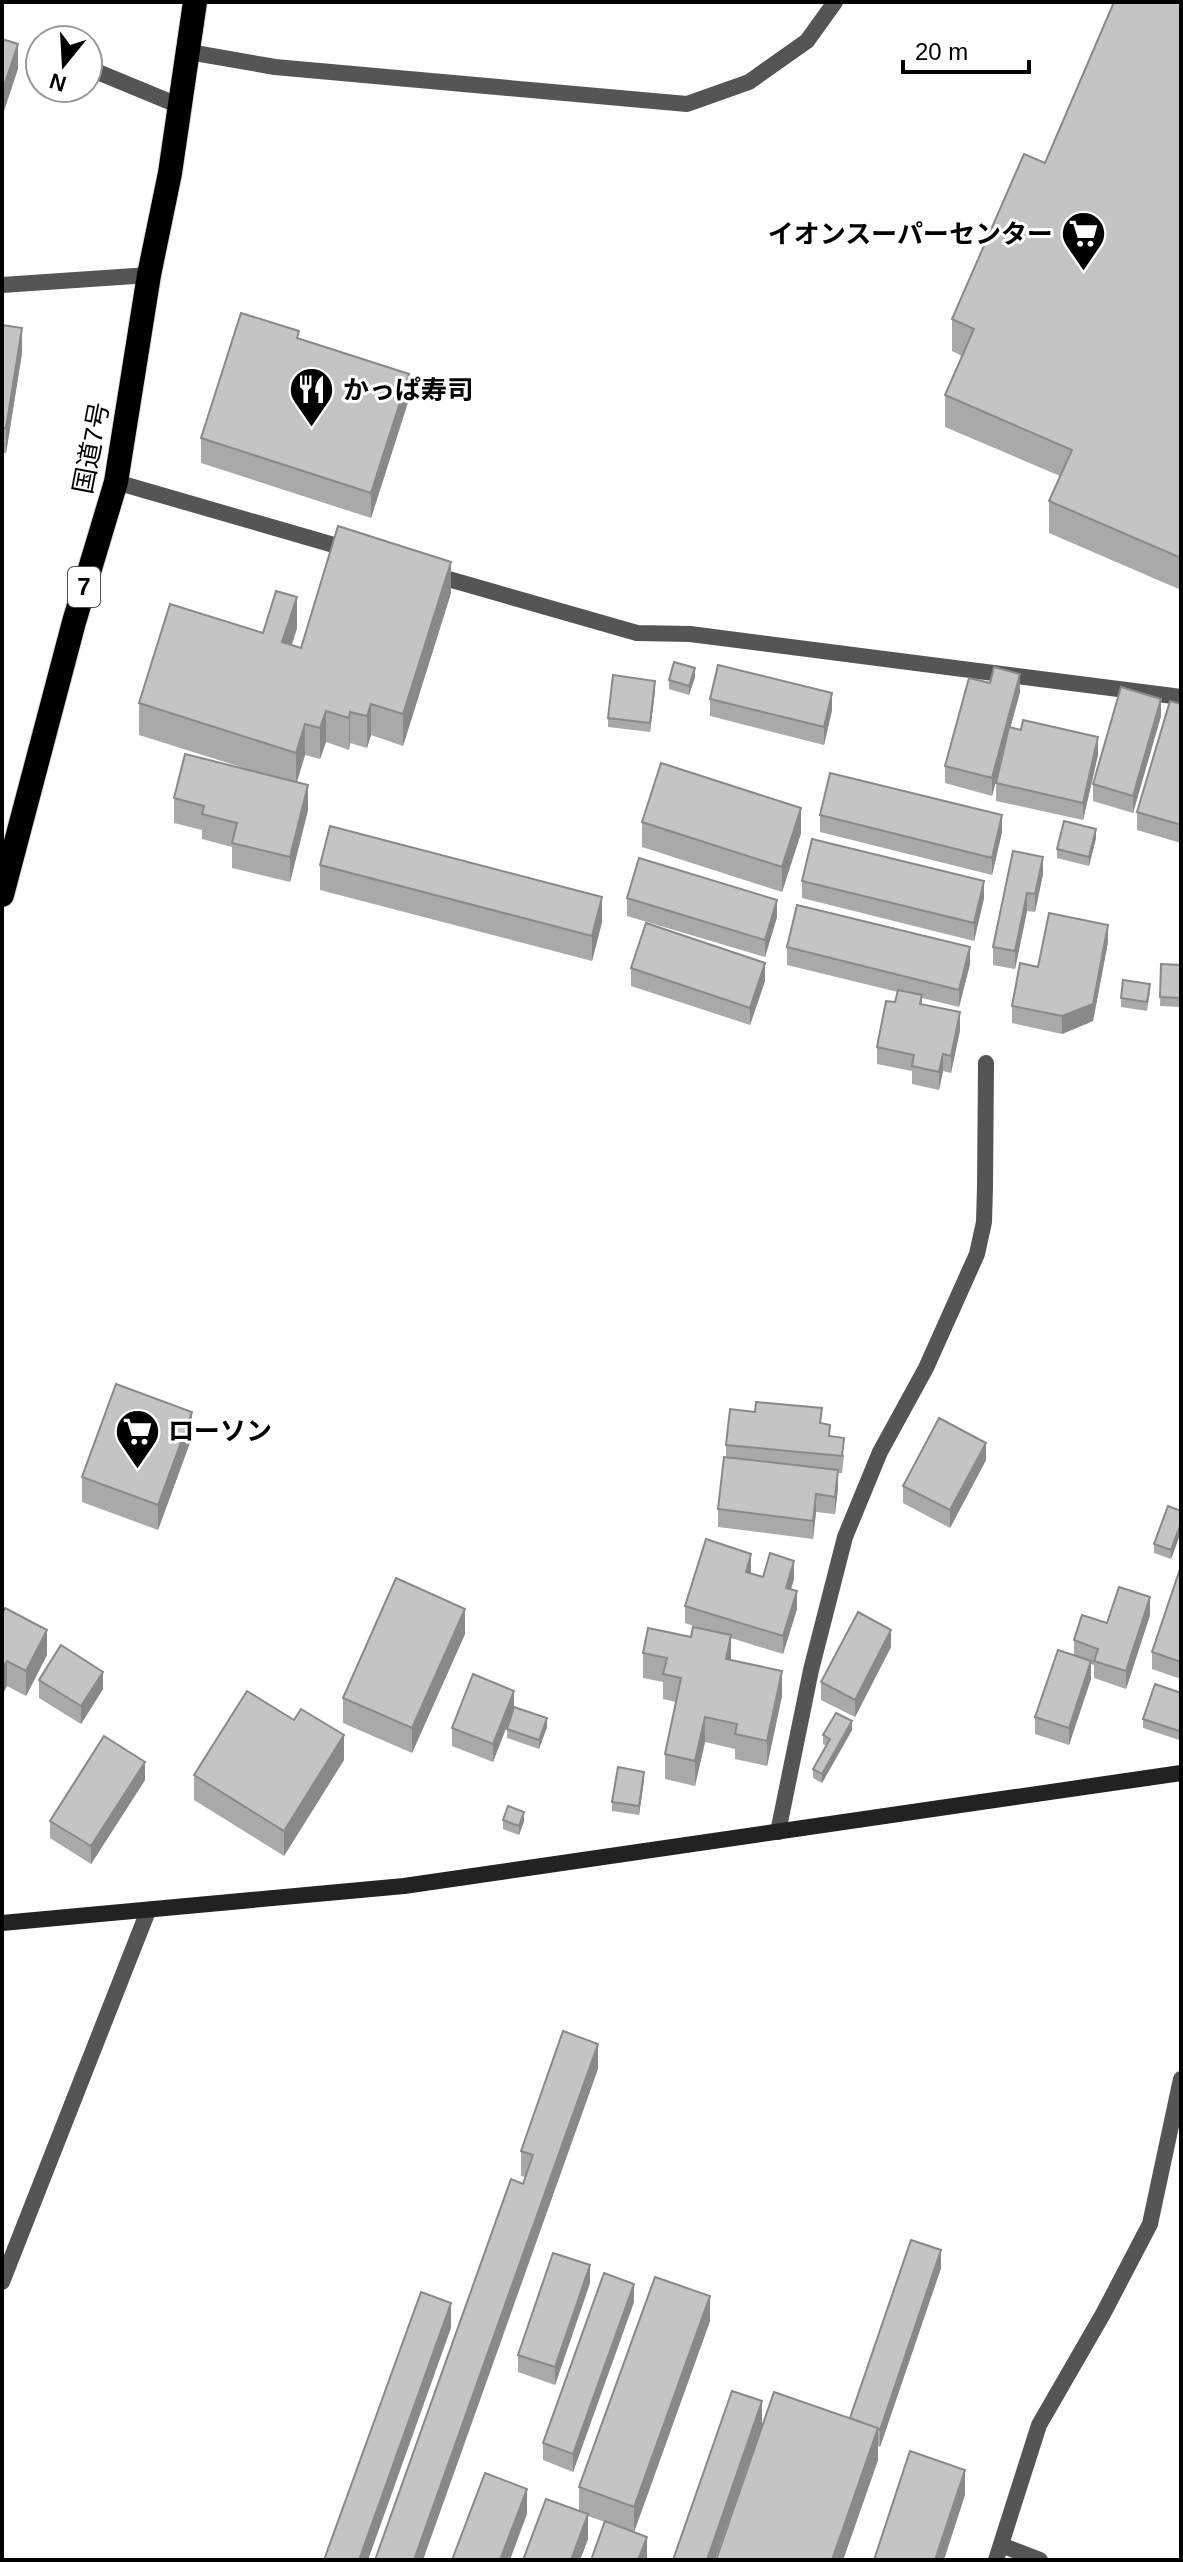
<svg xmlns="http://www.w3.org/2000/svg" width="1183" height="2562" viewBox="0 0 1183 2562" font-family="Arial,'Noto Sans JP',sans-serif">
<style>
.lines{fill:none;stroke-linecap:round;stroke-linejoin:round}
.highway-casing{stroke:#dbdbdb;stroke-width:26}
.lane{stroke:#555;stroke-width:16}
.street{stroke:#555;stroke-width:16}
.secondary{stroke:#222;stroke-width:16}
.highway{stroke:#000;stroke-width:24}
.wall{fill:#a9a9a9}
.shaded-wall{fill:#898989}
.building{fill:#c4c4c4;stroke:#898989;stroke-width:2}
.labels{text-anchor:middle;stroke-width:6;stroke-linejoin:round;paint-order:stroke}
.shield{fill:#fff;stroke:#4c4c4c;stroke-width:2}
.shield-label{font-size:24px;font-weight:bold;fill:#000}
.poi-label{font-size:26px;font-weight:bold;fill:#000;stroke:#fff;text-anchor:start}
.street-label{font-size:26px;fill:#000;stroke:#fff}
</style>
<rect width="100%" height="100%" fill="#fff"/>
<g class="lines">
<defs>
<path id="highway" d="M2,895L74,622L116,482L149,275L170,173L195,2"/>
</defs>
<use href="#highway" class="highway-casing"/>
<g class="lane">
<path d="M189,52L275,67L687,104L749,82L807,41L835,2"/>
<path d="M88,68L180,106"/>
</g>
<g class="street">
<path d="M2,285L149,275"/>
<path d="M116,482L351,550"/>
<path d="M431,574L637,633L690,634L1181,697"/>
<path d="M778,1832L811,1670L845,1537L880,1452L926,1368L977,1254L984,1222L985,1187L986,1063"/>
<path d="M2,2282L148,1911"/>
<path d="M1001,2545L1040,2560"/>
<path d="M996,2560L1039,2425L1103,2314L1150,2224L1181,2079"/>
</g>
<path class="secondary" d="M2,1923L404,1886L1181,1773"/>
<use href="#highway" class="highway"/>
</g>
<g class="wall">
<path d="M1181,2V590L1049,533V501L1060,476L945,427V395L962,356L952,351V319L1045,163Z"/>
<path d="M2,325L22,353L6,453H2Z"/>
<path d="M299,339L409,399L371,518L201,463V438Z"/>
<path d="M451,593L403,746L371,735L367,748L350,743L349,750L326,742L320,759L305,755L297,782L308,810L290,882L232,868V847L202,839V830L174,823V798L260,773L139,735V703L263,633L297,628L292,645L301,648Z"/>
<path d="M695,677L689,695L669,689V680Z"/>
<path d="M655,690L650,732L608,727V718Z"/>
<path d="M1020,692L1010,728L1098,755L1083,820L996,801V783L999,769L992,796L945,783V766Z"/>
<path d="M710,699L832,710L824,745L710,716Z"/>
<path d="M1181,704V843L1137,830V812Z"/>
<path d="M1161,716L1133,813L1093,801V784Z"/>
<path d="M820,815L1002,832L992,875L820,832Z"/>
<path d="M642,822L801,833L782,892L642,847Z"/>
<path d="M1096,838L1089,866L1057,858V849Z"/>
<path d="M1043,857V874L1035,912L1027,911L1015,969L993,965V947Z"/>
<path d="M320,865L602,922L592,961L320,890Z"/>
<path d="M802,881L984,898L974,941L802,898Z"/>
<path d="M627,898L777,917L765,957L627,916Z"/>
<path d="M1108,942L1093,1021L1062,1034L1012,1023V1006L1038,967Z"/>
<path d="M787,947L970,964L959,1007L922,998V1004L960,1030L951,1073L943,1071L939,1090L912,1084V1071L877,1064V1047L895,1002L898,992L787,965Z"/>
<path d="M1161,964L1181,965V1007L1160,1006Z"/>
<path d="M631,968L765,981L750,1025L631,986Z"/>
<path d="M1150,993L1147,1011L1121,1007V998Z"/>
<path d="M822,1424L844,1455L842,1473H838V1488L835,1514L816,1512L813,1539L718,1527V1509L726,1457V1445Z"/>
<path d="M192,1437L158,1530L82,1502V1477Z"/>
<path d="M986,1460L950,1528L903,1503V1486Z"/>
<path d="M1181,1511V1532L1171,1559L1154,1553V1544Z"/>
<path d="M1181,1569V1679L1152,1669V1652Z"/>
<path d="M751,1571V1573L763,1577L794,1579L791,1589L797,1609L783,1654L731,1638V1660L782,1696L767,1766L735,1759V1749L705,1742L695,1786L665,1779V1754L676,1702L663,1699V1682L643,1678V1653L691,1637L700,1628L685,1623V1606Z"/>
<path d="M2,1614L47,1655L26,1696L7,1686L2,1695Z"/>
<path d="M1150,1615L1126,1689L1094,1678V1665L1091,1664V1679L1069,1745L1035,1734V1717L1074,1655V1640L1107,1623Z"/>
<path d="M465,1634L412,1753L343,1723V1698Z"/>
<path d="M891,1647L855,1717L821,1700V1682Z"/>
<path d="M39,1680L103,1689L81,1724L39,1698Z"/>
<path d="M1181,1693L1179,1740L1143,1728V1719Z"/>
<path d="M514,1708L547,1727L539,1749L507,1738V1729L513,1710L493,1762L452,1746V1728Z"/>
<path d="M852,1730L822,1783L813,1778V1769L826,1746L823,1744V1735Z"/>
<path d="M344,1760L284,1856L194,1800V1775Z"/>
<path d="M145,1780L91,1864L50,1838V1821Z"/>
<path d="M644,1780L639,1815L612,1811V1802Z"/>
<path d="M503,1820L524,1821L519,1835L503,1829Z"/>
<path d="M598,2069L523,2184L526,2177L521,2176V2151Z"/>
<path d="M941,2268L880,2447L878,2446V2460L843,2560H716L850,2418Z"/>
<path d="M590,2283L555,2385L518,2372V2355Z"/>
<path d="M634,2302L573,2472L543,2460V2443Z"/>
<path d="M710,2321L634,2532L647,2560L605,2522L588,2516V2539L580,2560H523L579,2511V2487Z"/>
</g>
<g class="shaded-wall">
<path d="M18,44V69L2,117V92Z"/>
<path d="M22,328V353L6,453V428Z"/>
<path d="M409,374V399L371,518V493Z"/>
<path d="M451,562V593L403,746V714Z"/>
<path d="M297,597V628L282,674V642Z"/>
<path d="M695,668V677L689,695V686Z"/>
<path d="M1020,674V692L992,796V778Z"/>
<path d="M655,681V690L650,732V723Z"/>
<path d="M832,693V710L824,745V727Z"/>
<path d="M1161,699V716L1133,813V796Z"/>
<path d="M371,704V735L367,748V716Z"/>
<path d="M326,711V742L320,759V728Z"/>
<path d="M350,712V743L349,750V718Z"/>
<path d="M305,724V755L296,784V753Z"/>
<path d="M1098,737V755L1083,820V803Z"/>
<path d="M308,785V810L290,882V857Z"/>
<path d="M801,808V833L782,892V867Z"/>
<path d="M1002,815V832L992,875V858Z"/>
<path d="M1096,829V838L1089,866V857Z"/>
<path d="M1043,857V874L1035,912V894Z"/>
<path d="M984,881V898L974,941V923Z"/>
<path d="M1027,893V911L1015,969V951Z"/>
<path d="M602,897V922L592,961V936Z"/>
<path d="M777,900V917L765,957V940Z"/>
<path d="M1108,925V942L1093,1021L1062,1034V1016Z"/>
<path d="M970,947V964L959,1007V990Z"/>
<path d="M765,963V981L750,1025V1008Z"/>
<path d="M960,1012V1030L951,1073V1056Z"/>
<path d="M943,1054V1071L939,1090V1072Z"/>
<path d="M192,1412V1437L158,1530V1505Z"/>
<path d="M986,1443V1460L950,1528V1510Z"/>
<path d="M838,1470V1488L835,1514V1497Z"/>
<path d="M816,1494V1512L813,1539V1521Z"/>
<path d="M1181,1523V1532L1171,1559V1550Z"/>
<path d="M751,1554V1571L746,1589V1572Z"/>
<path d="M794,1561V1579L786,1605V1588Z"/>
<path d="M797,1591V1609L783,1654V1636Z"/>
<path d="M1150,1597V1615L1126,1689V1671Z"/>
<path d="M465,1609V1634L412,1753V1728Z"/>
<path d="M47,1630V1655L26,1696V1671Z"/>
<path d="M891,1630V1647L855,1717V1700Z"/>
<path d="M731,1635V1660L726,1659Z"/>
<path d="M7,1661V1686L2,1695V1670Z"/>
<path d="M1091,1661V1679L1069,1745V1728Z"/>
<path d="M782,1671V1696L767,1766V1741Z"/>
<path d="M103,1672V1689L81,1724V1706Z"/>
<path d="M514,1691V1708L493,1762V1744Z"/>
<path d="M705,1717V1742L695,1786V1761Z"/>
<path d="M547,1718V1727L539,1749V1740Z"/>
<path d="M852,1721V1730L822,1783V1774Z"/>
<path d="M344,1735V1760L284,1856V1831Z"/>
<path d="M145,1762V1780L91,1864V1846Z"/>
<path d="M644,1772V1780L639,1815V1806Z"/>
<path d="M524,1812V1821L519,1835V1826Z"/>
<path d="M598,2044V2069L423,2560H414Z"/>
<path d="M941,2250V2268L880,2447V2430Z"/>
<path d="M590,2265V2283L555,2385V2367Z"/>
<path d="M634,2284V2302L573,2472V2454Z"/>
<path d="M710,2296V2321L634,2532V2507Z"/>
<path d="M451,2303V2328L368,2560H359Z"/>
<path d="M762,2401V2426L715,2560H707Z"/>
<path d="M878,2428V2460L843,2560H832Z"/>
<path d="M965,2470V2495L944,2560H935Z"/>
<path d="M527,2489V2514L510,2560H500Z"/>
<path d="M588,2514V2539L580,2560H571Z"/>
<path d="M647,2537V2560H638Z"/>
</g>
<g class="building">
<path d="M1114,2H1181V558L1049,501L1072,450L945,395L974,329L952,319L1024,154L1045,163Z"/>
<path d="M2,39L18,44L2,92Z"/>
<path d="M241,313L299,331L297,338L409,374L371,493L201,438Z"/>
<path d="M2,325L22,328L6,428H2Z"/>
<path d="M338,526L451,562L403,714L371,704L367,716L350,712L349,718L326,711L320,728L305,724L296,753L139,703L170,604L263,633L276,591L297,597L282,642L301,648Z"/>
<path d="M674,662L695,668L689,686L669,680Z"/>
<path d="M718,665L832,693L824,727L710,699Z"/>
<path d="M994,667L1020,674L992,778L945,766L969,678L990,683Z"/>
<path d="M613,675L655,681L650,723L608,718Z"/>
<path d="M1121,687L1161,699L1133,796L1093,784Z"/>
<path d="M1170,701L1181,704V825L1137,812Z"/>
<path d="M1023,720L1098,737L1083,803L996,783L1009,727L1021,730Z"/>
<path d="M185,754L308,785L290,857L232,843L237,823L202,814L204,806L174,798Z"/>
<path d="M661,763L801,808L782,867L642,822Z"/>
<path d="M830,773L1002,815L992,858L820,815Z"/>
<path d="M1064,821L1096,829L1089,857L1057,849Z"/>
<path d="M330,826L602,897L592,936L320,865Z"/>
<path d="M812,839L984,881L974,923L802,881Z"/>
<path d="M1013,851L1043,857L1035,894L1027,893L1015,951L993,947Z"/>
<path d="M639,858L777,900L765,940L627,898Z"/>
<path d="M797,905L970,947L959,990L787,947Z"/>
<path d="M1049,913L1108,925L1093,1004L1062,1016L1012,1006L1020,963L1038,967Z"/>
<path d="M646,923L765,963L750,1008L631,968Z"/>
<path d="M1161,964L1181,965V998L1160,997Z"/>
<path d="M1123,980L1150,984L1147,1002L1121,998Z"/>
<path d="M898,990L922,995L920,1004L960,1012L951,1056L943,1054L939,1072L912,1066L914,1055L877,1047L886,1001L895,1002Z"/>
<path d="M116,1384L192,1412L158,1505L82,1477Z"/>
<path d="M756,1402L822,1408L820,1423L830,1425L829,1436L844,1438L842,1456L726,1445L730,1409L755,1412Z"/>
<path d="M939,1418L986,1443L950,1510L903,1486Z"/>
<path d="M724,1457L838,1470L835,1497L816,1494L813,1521L718,1509Z"/>
<path d="M1168,1506L1181,1511V1523L1171,1550L1154,1544Z"/>
<path d="M706,1539L751,1554L746,1572L763,1577L770,1553L794,1561L786,1588L797,1591L783,1636L685,1606Z"/>
<path d="M1180,1569H1181V1662L1152,1652Z"/>
<path d="M396,1578L465,1609L412,1728L343,1698Z"/>
<path d="M1119,1587L1150,1597L1126,1671L1094,1661L1098,1649L1074,1640L1082,1615L1107,1623Z"/>
<path d="M5,1608L47,1630L26,1671L7,1661L2,1670V1614Z"/>
<path d="M858,1612L891,1630L855,1700L821,1682Z"/>
<path d="M693,1627L731,1635L726,1659L782,1671L767,1741L735,1734L737,1724L705,1717L695,1761L665,1754L681,1678L663,1674L667,1658L643,1653L648,1628L691,1637Z"/>
<path d="M61,1645L103,1672L81,1706L39,1680Z"/>
<path d="M1058,1650L1091,1661L1069,1728L1035,1717Z"/>
<path d="M473,1674L514,1691L493,1744L452,1728Z"/>
<path d="M1155,1684L1181,1693V1725L1179,1731L1143,1719Z"/>
<path d="M247,1691L294,1720L301,1709L344,1735L284,1831L194,1775Z"/>
<path d="M514,1707L547,1718L539,1740L507,1729Z"/>
<path d="M836,1713L852,1721L822,1774L813,1769L830,1739L823,1735Z"/>
<path d="M104,1736L145,1762L91,1846L50,1821Z"/>
<path d="M618,1767L644,1772L639,1806L612,1802Z"/>
<path d="M508,1806L524,1812L519,1826L503,1820Z"/>
<path d="M563,2031L598,2044L414,2560H375L511,2179L523,2184L533,2155L521,2151Z"/>
<path d="M911,2240L941,2250L880,2430L850,2418Z"/>
<path d="M553,2253L590,2265L555,2367L518,2355Z"/>
<path d="M604,2273L634,2284L573,2454L543,2443Z"/>
<path d="M655,2277L710,2296L634,2507L579,2487Z"/>
<path d="M421,2292L451,2303L359,2560H324Z"/>
<path d="M732,2391L762,2401L707,2560H673Z"/>
<path d="M774,2392L878,2428L832,2560H716Z"/>
<path d="M910,2451L965,2470L935,2560H874Z"/>
<path d="M485,2473L527,2489L500,2560H452Z"/>
<path d="M546,2499L588,2514L571,2560H523Z"/>
<path d="M605,2521L647,2537L638,2560H591Z"/>
</g>
<defs>
<symbol id="supermarket-pin" viewBox="-11 -11 22 30"><path d="M0 17L-7.5 6A9.5 9.5 0 1 1 7.5 6Z" fill="#000" stroke="#fff"/><path d="M-6-5.5h2.5l.6 2H6L4.5 2H-2.5L-4.4-4H-6ZM-1.5 3.2a1.3 1.3 0 1 0 .1 0ZM3 3.2a1.3 1.3 0 1 0 .1 0Z" fill="#fff"/></symbol>
<symbol id="restaurant-pin" viewBox="-11 -11 22 30"><path d="M0 17L-7.5 6A9.5 9.5 0 1 1 7.5 6Z" fill="#000" stroke="#fff"/><path d="M-5-6h1v4h1v-4h1v4h1v-4h1v5L-1.5 .5V6h-2V.5L-5-1ZM5-6V6H3V1.5H1.5Q1.5-4 5-6Z" fill="#fff"/></symbol>
</defs>
<g fill-rule="evenodd">
<use href="#supermarket-pin" x="1058" y="208" width="51" height="69"/>
<use href="#restaurant-pin" x="286" y="364" width="51" height="69"/>
<use href="#supermarket-pin" x="112" y="1406" width="51" height="69"/>
</g>
<g class="labels">
<rect class="shield" x="68" y="567" width="32" height="40" rx="6"/>
<g class="shield-label">
<text x="84" y="595">7</text>
</g>
<g class="poi-label">
<text x="1053" y="243" text-anchor="end">イオンスーパーセンター</text>
<text x="343" y="399">かっぱ寿司</text>
<text x="168" y="1440">ローソン</text>
</g>
<g class="street-label">
<text transform="translate(91 448) rotate(-79)" y="9">国道7号</text>
</g>
</g>
<rect width="1183" height="2562" fill="none" stroke="#000000" stroke-width="8"/>
<g transform="translate(64 64) rotate(198)"><circle r="38" fill="#ffffff" stroke="#999999" stroke-width="2"/>
<path d="M0-6L14 30L0 20L-14 30Z" fill="#000000"/>
<text y="-12" font-size="22" font-weight="bold" text-anchor="middle" fill="#000000">N</text>
</g>
<path d="M903 60v12h126v-12" fill="none" stroke="#000000" stroke-width="4"/>
<text x="915" y="60" font-size="24" fill="#000000" stroke="#ffffff" stroke-width="6" paint-order="stroke">20 m</text>
</svg>
